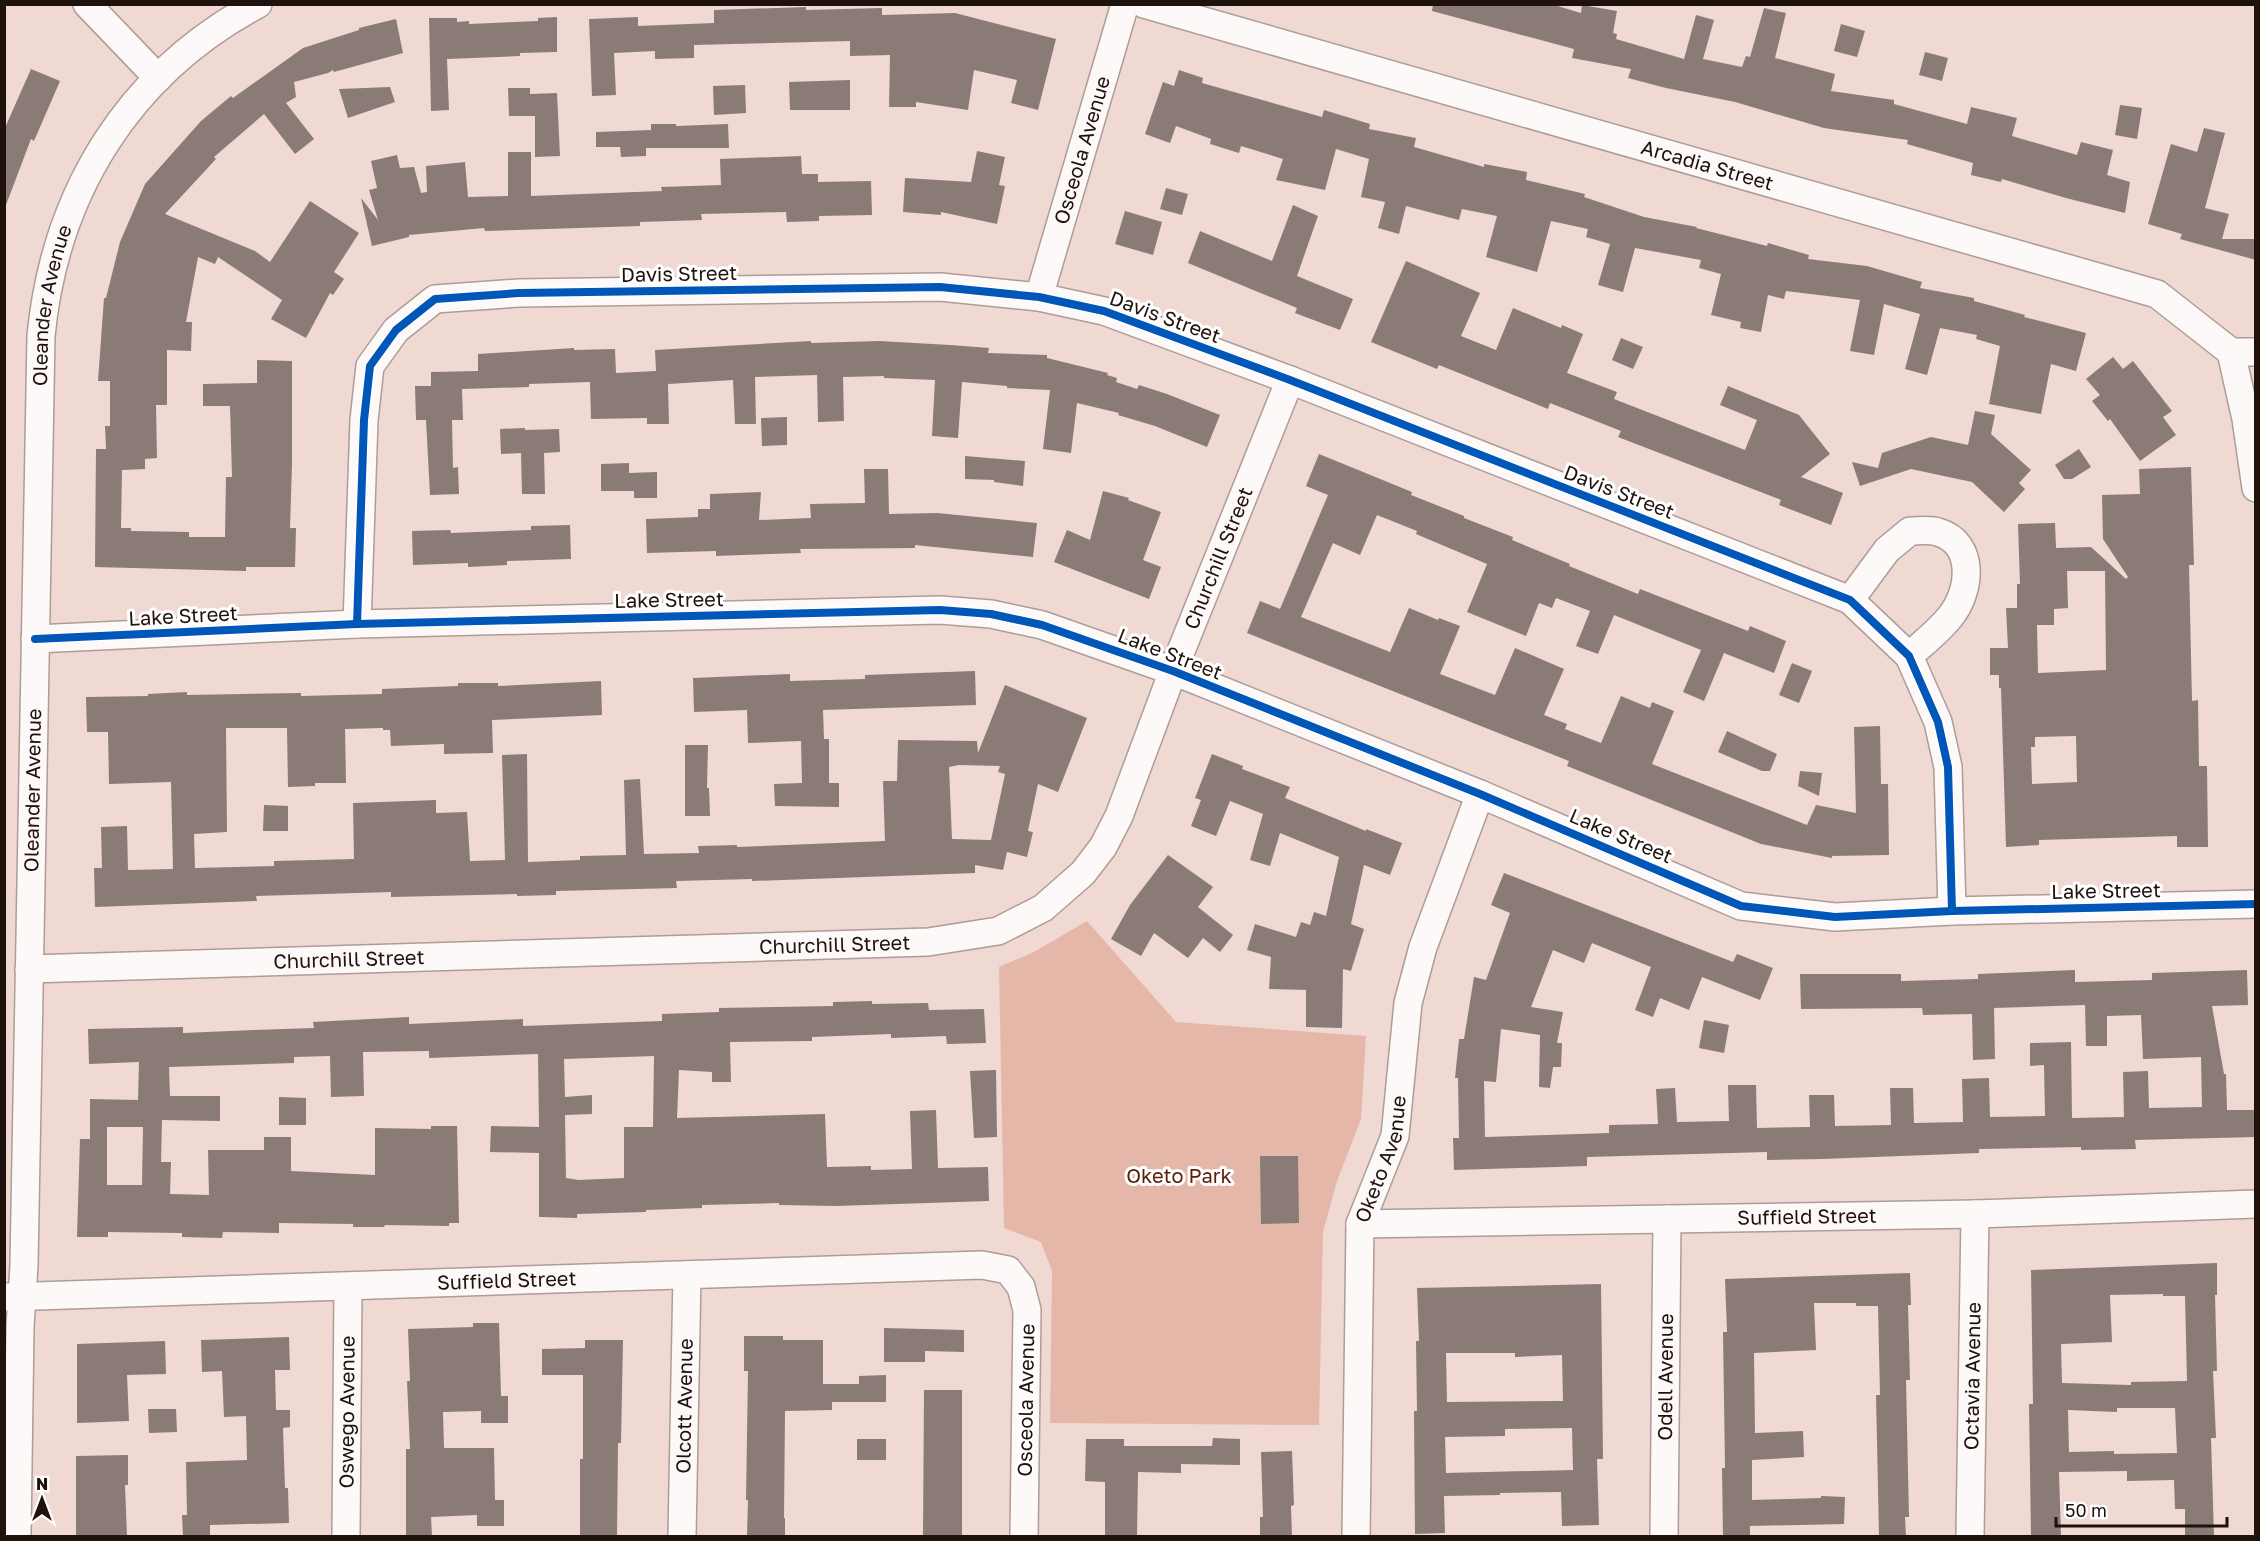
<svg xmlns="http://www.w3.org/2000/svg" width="2260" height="1541" viewBox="0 0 2260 1541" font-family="'Golos Text',sans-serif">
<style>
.green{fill:#e5b7a8}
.building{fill:#8b7b76;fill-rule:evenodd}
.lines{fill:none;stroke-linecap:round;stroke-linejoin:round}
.street-casing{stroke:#ad9c97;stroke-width:30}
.street{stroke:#fdf9f8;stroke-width:27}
.cycleway-casing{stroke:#fff;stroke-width:11}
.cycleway{stroke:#0057b8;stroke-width:8}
.labels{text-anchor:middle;stroke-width:6;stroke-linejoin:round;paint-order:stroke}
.street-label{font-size:20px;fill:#1f110c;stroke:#fff}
.park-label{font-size:20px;fill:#5b210a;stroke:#fff}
</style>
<rect width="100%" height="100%" fill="#efd9d2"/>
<path class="green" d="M1087,921L1176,1022L1366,1036L1361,1119L1337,1181L1323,1232L1319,1425L1050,1423L1052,1271L1041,1242L1004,1228L999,967L1034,952Z"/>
<g class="building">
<path d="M1433,4H1551L1581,13L1582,5L1617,11L1613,33L1617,34L1616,39L1684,59L1696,15L1714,20L1703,59L1742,67L1746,56L1750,57L1764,8L1786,13L1775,58L1835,74L1831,91L1894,100V104L1967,124L1971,107L2017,118L2012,136L2077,155L2081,142L2113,150L2107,175L2130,182L2125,213L2066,198L2002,179L2001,182L1971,175L1973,163L1907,144L1908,140L1824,128L1735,102L1666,88L1628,78L1631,69L1572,58L1574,49L1432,11Z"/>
<path d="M806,7V10L882,8V15L955,13L1056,39L1038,110L1011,103L1017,80L974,70L968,110L916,102V107H889L890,55L850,56V41L694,45V58L655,59V51L614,53L616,95L592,96L589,19L638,17V26L714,23V10Z"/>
<path d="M557,17V52L520,53V56L447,59L449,110L431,111L429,18H457V22L469,21V24L538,21V18Z"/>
<path d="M396,19L403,53L334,72L333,70L328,73L294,82L296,97L286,103L314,139L295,154L264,114L214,157L216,159L165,214L255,251L270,262L310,201L359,233L334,272L344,279L333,295L330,293L306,338L271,319L282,300L218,257L215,264L198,257L186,322H192L191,351L167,350V405H156L157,458L145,459V469L122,470L121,528H131V531L189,532V537H225L226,477H232L230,406H203V384L257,383V360L292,361V464L290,528H296L295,567H246V571L95,567L96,449H106L105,426H110V381H98L104,298H106L120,242L145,184L201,121L231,96L233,98L303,48L359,30V28Z"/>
<path d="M1841,24L1865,31L1857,57L1834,51Z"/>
<path d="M1925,52L1948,58L1942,81L1919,75Z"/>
<path d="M31,69L60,81L34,141L31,139L6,205L4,204V130Z"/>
<path d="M1179,70L1203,78L1202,83L1322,117L1324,110L1370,124L1369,129L1416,138L1414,147L1484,167V164L1527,172L1526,180L1585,194L1584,197L1644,217L1697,227L1696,228L1767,246L1768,243L1809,255L1808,259L1867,266L1922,282L1920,288L1974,298V301L2025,315L2024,317L2086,333L2076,371L2051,364L2041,414L1989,404L2000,346L1976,339L1977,335L1940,328L1927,375L1905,369L1920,314L1884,304L1874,355L1850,351L1860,300L1786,291L1784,299L1768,295L1761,332L1740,328L1741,322L1711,315L1721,274L1699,268L1701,260L1635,248L1623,292L1598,285L1610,244L1586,237L1588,229L1551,221L1537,272L1486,257L1497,216L1462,209L1459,220L1406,206L1399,234L1378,228L1385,202L1361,197L1369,159L1336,149L1325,190L1276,180L1283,159L1241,146L1239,153L1210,144L1211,139L1176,126L1170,143L1145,134L1163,82L1174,86Z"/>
<path d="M850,80V110H790L789,82Z"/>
<path d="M745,85L746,113L714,115L713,86Z"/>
<path d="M390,87L395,102L348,118L339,89Z"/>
<path d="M508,88H530V94L557,93L560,156L535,157V116H509Z"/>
<path d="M2120,105L2142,108L2137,139L2115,135Z"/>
<path d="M651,124H676V126L728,124L729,148H646V156L621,157L620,147H596V132L651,130Z"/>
<path d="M2204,128L2225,133L2205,208L2229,214L2222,239H2256V260L2180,239L2182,234L2148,224L2171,144L2197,152Z"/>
<path d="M977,151L1005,157L999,185L1005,186L997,224L941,212V215L903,212L905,178L971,182Z"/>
<path d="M508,152H531V196L662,191L661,187L721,185L720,159L801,156L802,174H818V182L871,181L872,215L819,216V221L787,222L786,212L701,214L702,220L640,222V226L485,231L484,228L409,235V237L372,246L361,198L378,220L369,190L377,188L371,161L397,155L400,168L414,167L421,193L427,192L426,166L465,162L468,197L508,196Z"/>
<path d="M1166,188L1188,194L1182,215L1160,209Z"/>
<path d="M1293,205L1318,216L1297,276L1353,299L1340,330L1295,313L1297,308L1188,263L1200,231L1272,261Z"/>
<path d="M1125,211L1162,222L1153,255L1115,244Z"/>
<path d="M1406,261L1480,293L1461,336L1496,350L1513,308L1561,328L1562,325L1583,334L1567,373L1617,392L1614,399L1745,450L1757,420L1720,405L1728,386L1799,415L1830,454L1801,477L1843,493L1831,525L1779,505L1781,500L1618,437L1621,431L1550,403L1548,409L1439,365L1437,369L1371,342Z"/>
<path d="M1621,338L1643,347L1633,369L1612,360Z"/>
<path d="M811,341V343L879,341L950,345L989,348L988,353L1047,355V358L1108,373L1107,375L1117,378L1116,382L1137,389L1139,385L1167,394L1220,415L1207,447L1155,426L1118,415L1119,413L1077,403L1071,453L1043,449L1050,390L1007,388V386L962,382L958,438L932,436L935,380L884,378V376L843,377L844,421L818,422L817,375L755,377L756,424H735L733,380L668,384L669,424H647V418L591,419L590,382L529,384V387L462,389L463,420H452L453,468L458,467L459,494L430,495L426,420H416L415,386H431V372L478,371V354L574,348V350L615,349L616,373L656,371L655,350Z"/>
<path d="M2113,357L2123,369L2133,361L2172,411L2163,417L2176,435L2140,461L2110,419L2108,421L2092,401L2100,395L2086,379Z"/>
<path d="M1975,411L1995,415L1991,434L2031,470L2019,483L2025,489L2004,512L1972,482L1911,469L1860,486L1852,462L1878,468L1882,453L1931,437L1968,445Z"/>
<path d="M787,417V445L762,446L761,418Z"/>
<path d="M525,428V430L559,429L560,452L544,453L545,494H522L521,453L501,454L500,429Z"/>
<path d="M2079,449L2091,467L2072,479H2064L2055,465Z"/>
<path d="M1319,454L1412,492L1411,495L1464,516V518L1513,537L1512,540L1570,564L1569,566L1638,594L1640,589L1748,631L1750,626L1786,641L1774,673L1724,653L1704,701L1683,692L1701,650L1614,615L1598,654L1576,646L1590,611L1556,598L1552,608L1539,603L1526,636L1467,612L1487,564L1416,534L1417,531L1377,515L1360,555L1333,543L1301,617L1390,652L1409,608L1438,620L1439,618L1460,626L1440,674L1495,695L1515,648L1564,669L1544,715L1567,724L1565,729L1601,743L1621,696L1650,708L1652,702L1674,711L1652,764L1807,825L1816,805L1856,813L1854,727L1880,726L1881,784H1888L1889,855L1832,856V858L1761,844L1567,766L1569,761L1247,633L1260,601L1280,609L1328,495L1306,486Z"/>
<path d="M965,456L1025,461L1023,486L994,482V480L965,479Z"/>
<path d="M629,463V473L657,472V498H634V491H601V464Z"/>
<path d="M2191,467L2194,565H2189L2192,701L2198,700L2199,766H2207L2208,847H2177V836L2039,840V845L2006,847L2001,688H1999V675H1990V648H2008L2006,608H2017V584H2020L2018,524L2055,523L2056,548L2091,547L2126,579L2128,577L2103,539L2102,495L2140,494L2139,469ZM2067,571H2105L2106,670L2038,673L2037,625H2054V609L2068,608ZM2076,736L2077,782L2032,784L2031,747H2035V737Z"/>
<path d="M864,469H888L889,514L937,513L1037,523L1033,557L915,545V548L800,549L801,553L742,555L716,556V551L647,553L646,519L698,517V509H710V494L761,492L759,520L811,518L810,504L865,503Z"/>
<path d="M1103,491L1129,498L1128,500L1161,512L1143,560L1161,567L1149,599L1054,562L1067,530L1090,540Z"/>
<path d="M570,525L571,559L507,561V565L468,567V563L413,565L412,531L450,530L451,533L531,530V526Z"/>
<path d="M1792,663L1812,671L1799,703L1779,695Z"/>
<path d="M975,671L976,705L823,710L824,739H829V783H839V807L775,806L774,784L802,783L801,741L748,743L747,710L694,712L693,678L790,674V681L865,679V675Z"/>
<path d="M601,681L602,715L492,720L493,753L444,754V744L391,746L390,730H383V728L345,729L346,783H315V786L288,787L287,728H226L227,832L194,834L195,868L274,866V861L354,859L353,803L410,801L436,800V813L467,812L470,861L505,860L502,755L527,754L528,862L580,860V856L626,855L624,780L640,779L644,854L699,853L698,846L737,845V847L885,841L883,781H897L898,740L977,741L978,753L1005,685L1087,718L1058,792L1038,784L1028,831L1033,832L1027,857L1007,852L1003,870L975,865V873L752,881V879L676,881L677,888L556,891V895L517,896V894L391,897V892L256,896L257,901L95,907L94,868H102L101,827L127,826L128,870L173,869L171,782L109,784L108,732H87L86,697L148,696V694L187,692V695L301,693V696L382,694V689L458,686V683H498V686ZM959,765L1000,766L998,772L1005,774L991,840L952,839L949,767Z"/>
<path d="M1727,731L1777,754L1770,771H1762L1718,752Z"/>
<path d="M685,745H708L707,788H709L710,816H685Z"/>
<path d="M1212,754L1243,766L1242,769L1290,787L1285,798L1366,831V829L1402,843L1390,875L1364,865L1351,924L1364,929L1351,971L1343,969L1342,1028L1306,1027V990L1269,989L1271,957L1247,950L1255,924L1296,937L1301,922L1310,925L1314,912L1326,916L1339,857L1280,833L1270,866L1250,860L1263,814L1230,801L1216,836L1191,826L1201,800L1195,798Z"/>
<path d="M1800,771L1822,773L1819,796L1798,786Z"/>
<path d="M264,805L288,806V831H263Z"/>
<path d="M1168,855L1213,887L1198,907L1233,935L1220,952L1203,938L1188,958L1154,933L1141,956L1111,939L1130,905Z"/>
<path d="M1504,873L1733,962L1737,954L1773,968L1760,1000L1702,977L1689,1010L1660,998L1653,1017L1635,1010L1651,967L1592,943L1584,963L1553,950L1531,1007L1563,1012L1557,1043H1562L1561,1067H1553L1550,1088L1539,1087L1540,1035L1501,1029L1496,1082L1484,1081L1485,1137L1609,1133V1125L1658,1124L1656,1089L1675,1088L1677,1122L1729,1121L1728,1085H1756L1757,1128L1810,1127L1809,1095H1834L1835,1126L1891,1125L1890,1088H1913L1914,1123L1963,1122L1962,1079L1989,1078L1990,1117L2045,1116L2044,1065L2030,1066V1043L2071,1042L2072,1118L2124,1117L2123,1072L2148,1071L2149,1108L2202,1107L2201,1057L2143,1059L2141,1015L2107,1016V1046H2086L2085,1005L1994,1008L1995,1059L1973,1060L1972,1014L1923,1015L1922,1008L1801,1009L1800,974H1901V981L1978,979V974L2075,970V982L2152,980V973L2247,970L2248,1005L2212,1006L2224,1074H2226L2227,1110H2256V1137L2135,1140L2136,1149L2081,1150V1147L1979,1149V1153L1822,1159L1767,1160V1152L1587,1157V1166L1454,1170L1453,1138H1459L1458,1078H1455L1459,1039H1464L1474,977L1486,980L1510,913L1491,905Z"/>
<path d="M872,1001V1004L928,1003L929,1010L984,1009L986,1043L947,1044L946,1036L891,1038V1034L812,1037V1041L730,1042L731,1082H712V1072L679,1070L677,1118L825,1114L827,1167L871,1166V1170L912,1169L910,1111L936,1110L938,1168L988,1167L989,1201L835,1206L779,1205V1203L702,1205V1208L646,1210V1212L577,1214V1218L539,1217V1153L490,1152L491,1126L539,1127L538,1054L429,1058V1051L363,1052L364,1096L331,1097L330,1056L294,1057V1063L169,1067L170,1096H220V1121L162,1120L161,1162H171L170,1194L209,1195L208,1150H264V1137H291V1171L375,1175V1128L431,1129V1126H457L459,1223H449V1226L385,1225L384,1227H353V1224L279,1223V1233L223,1232L222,1238L182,1237V1233L108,1232V1237H77L80,1139H90V1099L138,1100L139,1062L89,1064L88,1029L183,1027V1033L254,1030L314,1028L313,1022L409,1017V1024L523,1019V1026L605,1023L662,1021V1014L719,1012V1008L833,1006V1002ZM654,1056L653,1127H624V1178L578,1180L566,1178L565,1115L592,1114V1095L565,1097L564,1059ZM107,1127H143L142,1185H107Z"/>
<path d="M1704,1020L1729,1025L1724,1053L1699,1048Z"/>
<path d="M996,1070L997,1137L974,1138L970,1071Z"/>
<path d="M279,1097L306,1098V1125H279Z"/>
<path d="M1260,1156H1298L1299,1223L1261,1224Z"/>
<path d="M2217,1263V1295H2215L2217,1371H2213L2216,1438H2211L2214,1536H2185V1509H2175L2174,1480L2127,1481V1471L2059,1472L2061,1536H2031L2029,1404H2033L2031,1270ZM2163,1294V1296H2185L2187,1381L2131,1382V1385L2062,1383L2061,1344L2112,1342L2110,1295ZM2117,1408H2175L2177,1453L2114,1454V1451L2069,1452L2068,1410L2117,1412Z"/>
<path d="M1910,1273L1911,1305H1908L1910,1380H1906L1909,1517H1905L1906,1536H1879L1876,1395H1880L1878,1306H1856V1303H1814L1816,1350L1754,1353L1755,1433L1803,1431L1804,1457L1752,1460V1500L1821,1498V1496L1845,1497L1844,1524L1750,1526V1536H1723L1722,1468H1725L1723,1332H1727L1725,1279Z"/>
<path d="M1601,1284L1603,1459H1597L1599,1525L1562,1526L1561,1492L1500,1493V1495L1444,1496L1445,1533L1415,1534L1414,1411H1417L1416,1341H1419L1417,1288ZM1446,1353H1515V1357L1562,1355L1563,1401L1447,1402ZM1572,1428L1573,1470L1446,1473L1445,1437L1505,1436V1429Z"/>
<path d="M473,1323H499L501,1396H508V1423H481V1411L443,1412L444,1448H494L495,1500H504V1526H477V1515L431,1517L432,1536H406V1449H410L407,1381H410L408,1329L473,1327Z"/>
<path d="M884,1328L964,1330V1352L925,1351V1362H884Z"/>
<path d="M744,1336H783V1340H823V1384H859V1376L886,1375V1402H832V1410L785,1411L784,1518H785V1536H747L748,1500H746L748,1371H744Z"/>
<path d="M289,1337L290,1370H275L276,1410H290V1427L283,1428L285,1488H288L289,1523L210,1525V1536H183L182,1515H187L186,1462L247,1460L246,1416L224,1417L222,1371L202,1372L201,1340Z"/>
<path d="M585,1340H623L621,1443H618L617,1536H580V1459H583V1375H542V1349L585,1348Z"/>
<path d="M165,1341L166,1374L127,1375L129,1421L77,1423V1344Z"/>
<path d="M924,1390H962V1536H923Z"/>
<path d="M148,1409H176L177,1432L149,1433Z"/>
<path d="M1213,1438L1240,1439V1465L1181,1464V1473L1138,1472L1137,1536H1105V1482L1085,1481L1086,1439H1124V1446H1212Z"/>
<rect x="857" y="1439" width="29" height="21"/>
<path d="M1292,1451L1294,1505L1291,1506L1292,1536H1260V1517H1263L1261,1452Z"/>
<path d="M128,1455V1485H125L127,1536H76V1456Z"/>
</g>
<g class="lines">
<defs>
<g id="street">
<path d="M87,4L158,78"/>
<path id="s1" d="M1144,4L2157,294L2231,352H2256"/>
<path id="s2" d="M1039,297L1125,4"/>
<path d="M2231,352L2246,419L2256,488"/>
<path d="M1850,600L1887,550L1910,531C1919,531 1930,529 1938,532C1976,543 1971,592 1950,617C1938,632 1922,644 1909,656"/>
<path d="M357,624L364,420L370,366L396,330L435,299L519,293L940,287L1039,297L1104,311L1290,380L1850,600L1909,656L1938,722L1948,767L1952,911"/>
<path d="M35,639L357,624L940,610L991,614L1042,625L1173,671L1480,794L1741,906L1835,917L1952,911L2256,904"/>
<path id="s3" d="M29,969L928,942L998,931L1043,908L1083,873L1103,847L1119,816L1173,671L1290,380"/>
<path id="s4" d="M1360,1224L1975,1214L2256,1204"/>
<path id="s5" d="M6,1297L982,1265L1008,1270L1021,1287L1027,1310L1024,1536"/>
<path id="s6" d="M17,1536L20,1327L24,1265L41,336C55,192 129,73 258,4"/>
<path id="s7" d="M346,1536L348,1287"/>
<path id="s8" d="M682,1536L687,1275"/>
<path id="s9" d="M1356,1536L1360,1224L1395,1136L1408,1003L1423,947L1480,794"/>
<path id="s10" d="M1664,1536L1667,1219"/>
<path id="s11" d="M1970,1536L1975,1214"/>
</g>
</defs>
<use href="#street" class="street-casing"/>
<use href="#street" class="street"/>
<defs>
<g id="cycleway">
<path d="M357,624L364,420L370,366L396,330L435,299L519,293L940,287L1039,297L1104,311L1290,380L1850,600L1909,656L1938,722L1948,767L1952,911"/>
<path d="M35,639L357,624L940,610L991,614L1042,625L1173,671L1480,794L1741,906L1835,917L1952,911L2256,904"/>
</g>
</defs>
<use href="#cycleway" class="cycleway-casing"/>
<use href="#cycleway" class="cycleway"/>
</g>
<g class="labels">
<g class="street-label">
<text dy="7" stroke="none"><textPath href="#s2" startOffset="153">Osceola Avenue</textPath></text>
<text dy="7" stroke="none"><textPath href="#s1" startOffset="586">Arcadia Street</textPath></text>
<text transform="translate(679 274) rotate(-1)" y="7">Davis Street</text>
<text dy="7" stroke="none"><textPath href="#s6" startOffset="1232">Oleander Avenue</textPath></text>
<text transform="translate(1165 317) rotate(20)" y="7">Davis Street</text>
<text transform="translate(1619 492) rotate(21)" y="7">Davis Street</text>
<text dy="7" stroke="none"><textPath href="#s3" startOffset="1418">Churchill Street</textPath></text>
<text transform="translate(669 600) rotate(-1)" y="7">Lake Street</text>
<text transform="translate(183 616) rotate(-3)" y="7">Lake Street</text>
<text transform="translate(1170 654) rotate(21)" y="7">Lake Street</text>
<text dy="7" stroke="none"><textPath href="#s6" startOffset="746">Oleander Avenue</textPath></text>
<text transform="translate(1621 836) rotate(23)" y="7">Lake Street</text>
<text transform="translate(2106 891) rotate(-1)" y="7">Lake Street</text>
<text dy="7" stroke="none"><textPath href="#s3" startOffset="806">Churchill Street</textPath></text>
<text dy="7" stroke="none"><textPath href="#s3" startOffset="320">Churchill Street</textPath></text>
<text dy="7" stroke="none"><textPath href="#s9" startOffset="381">Oketo Avenue</textPath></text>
<text dy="7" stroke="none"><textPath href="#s4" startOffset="447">Suffield Street</textPath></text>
<text dy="7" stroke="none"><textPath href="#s5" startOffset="501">Suffield Street</textPath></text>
<text dy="7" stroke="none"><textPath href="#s11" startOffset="160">Octavia Avenue</textPath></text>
<text dy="7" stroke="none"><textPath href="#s10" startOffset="159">Odell Avenue</textPath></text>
<text transform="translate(1026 1400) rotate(-89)" y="7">Osceola Avenue</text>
<text dy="7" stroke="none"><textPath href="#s8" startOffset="130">Olcott Avenue</textPath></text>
<text dy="7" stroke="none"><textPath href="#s7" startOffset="124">Oswego Avenue</textPath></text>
</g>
<g class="park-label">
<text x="1179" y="1183">Oketo Park</text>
</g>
</g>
<rect width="2260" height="1541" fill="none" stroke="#1f110c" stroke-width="12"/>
<g transform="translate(42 1499)" stroke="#ffffff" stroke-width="4.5" paint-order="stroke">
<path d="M0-4.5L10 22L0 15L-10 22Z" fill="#1f110c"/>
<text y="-9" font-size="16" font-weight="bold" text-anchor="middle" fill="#1f110c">N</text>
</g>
<path d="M2056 1517v9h171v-9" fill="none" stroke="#1f110c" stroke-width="3"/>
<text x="2065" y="1517" font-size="18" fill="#1f110c" stroke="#ffffff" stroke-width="4.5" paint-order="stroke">50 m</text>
</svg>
